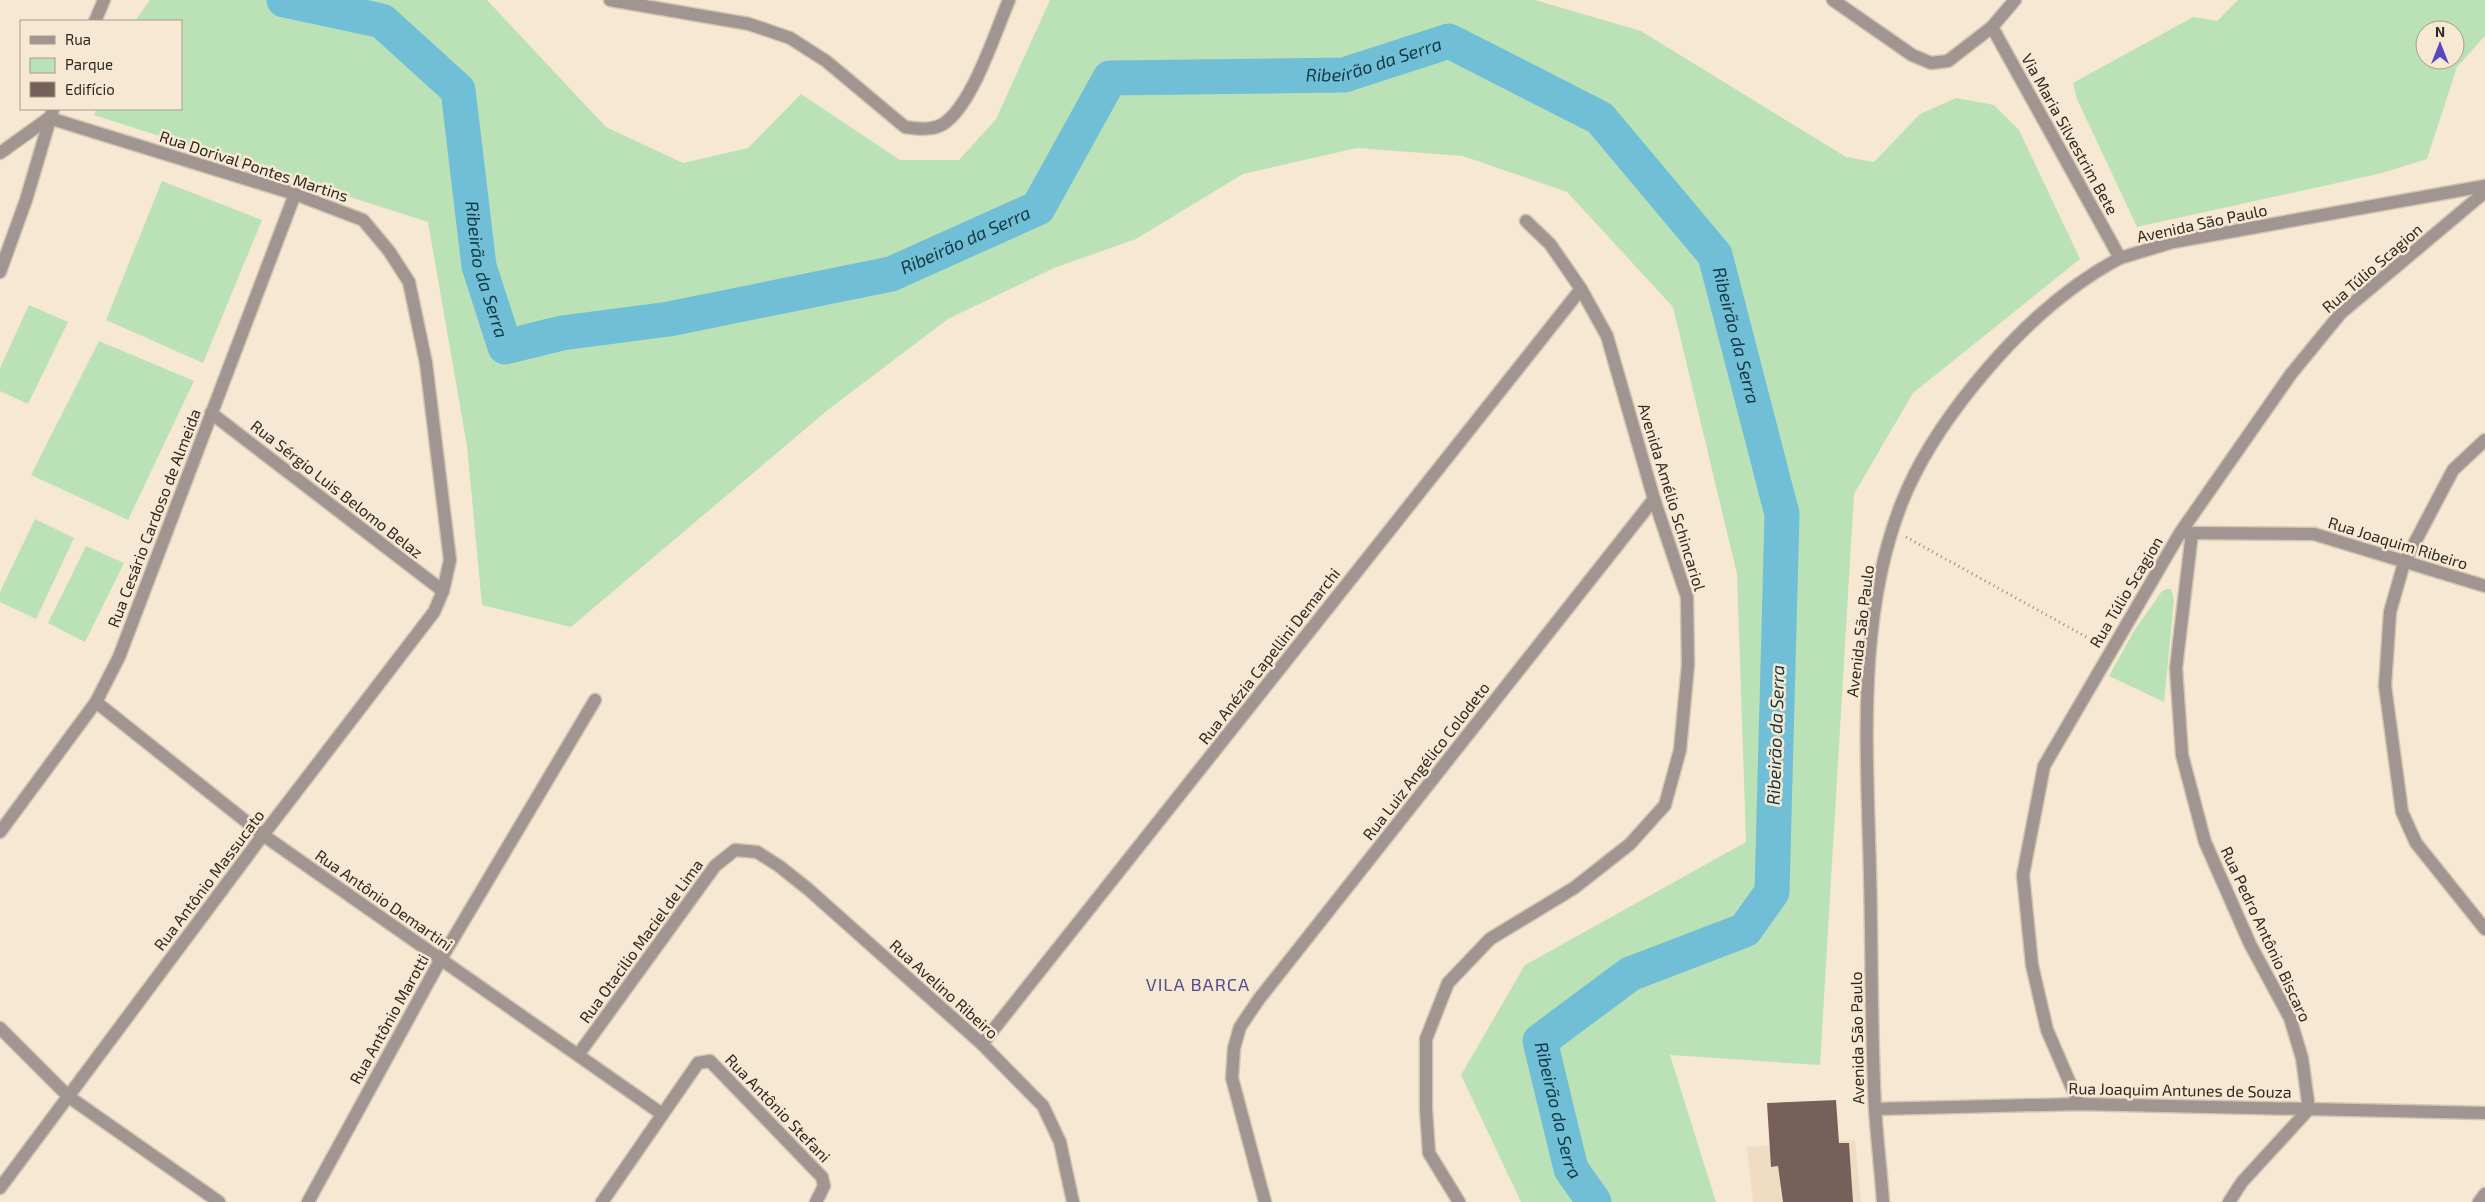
<svg xmlns="http://www.w3.org/2000/svg" width="2485" height="1202" viewBox="0 0 2485 1202" font-family="'Exo 2',sans-serif">
<style>
.built{fill:#efdcc2}
.green{fill:#bbe2b7;fill-rule:evenodd}
.lines{fill:none;stroke-linecap:round;stroke-linejoin:round}
.river{stroke:#71bfd6;stroke-width:35}
.building{fill:#77605a}
.minor-casing{stroke:#d2c6b3;stroke-width:15}
.tertiary-casing{stroke:#d2c6b3;stroke-width:15}
.path{stroke:#958b7d;stroke-width:3;stroke-dasharray:1 4;stroke-linecap:butt}
.minor{stroke:#a09591;stroke-width:12}
.tertiary{stroke:#a09591;stroke-width:12}
.labels{text-anchor:middle;stroke-width:5;stroke-linejoin:round;paint-order:stroke}
.street-label{font-size:16px;fill:#2e2921;stroke:#f6e8d3}
.water-label{font-size:18px;font-style:italic;fill:#123742;stroke:#f6e8d3}
.neighbourhood-label{font-size:18px;letter-spacing:1px;fill:#534e8d;stroke:#f6e8d3}
</style>
<rect width="100%" height="100%" fill="#f6e8d3"/>
<path class="built" d="M1855,1140L1861,1202H1753L1747,1147Z"/>
<g class="green">
<path d="M150,0H487L606,127L683,163L748,148L801,94L900,160H959L996,119L1050,0H1535L1641,31L1846,157L1874,162L1920,114L1956,98L1994,105L2019,130L2080,259L1913,393L1854,494L1820,1065L1670,1055L1716,1202H1521L1461,1075L1525,965L1746,842L1737,574L1673,307L1567,192L1463,156L1357,148L1243,174L1136,239L1054,268L948,319L829,409L571,627L482,605L467,446L428,222L94,115L96,109H181V21H135Z"/>
<path d="M2238,0H2485V36L2457,67L2427,159L2382,173L2137,227L2077,99L2073,83L2193,17L2217,21ZM2425,30H2455V60H2425Z"/>
<path d="M162,181L262,220L203,363L106,320Z"/>
<path d="M29,305L68,322L28,404L0,391V368Z"/>
<path d="M99,341L194,381L128,520L31,475Z"/>
<path d="M35,519L74,538L36,619L0,602V592Z"/>
<path d="M86,546L124,563L85,642L48,623Z"/>
<path d="M2167,589H2171L2174,600L2164,702L2109,676L2134,631L2162,591Z"/>
</g>
<g class="lines">
<path class="river" id="s1" d="M284,0L382,21L458,90L479,266L505,347L562,333L669,319L891,274L1038,208L1110,78L1344,75L1449,41L1600,118L1715,255L1782,514L1772,892L1745,930L1630,974L1540,1041L1571,1169L1594,1202"/>
</g>
<path class="building" d="M1836,1100L1839,1143H1849L1853,1202H1783L1778,1166L1771,1167L1767,1103Z"/>
<g class="lines">
<defs>
<g id="minor">
<path d="M610,0L749,24L790,38L826,61L905,127C918,129 935,131 946,122C974,100 995,33 1009,0"/>
<path d="M1833,0L1912,55L1931,63L1948,61L1992,27"/>
<path d="M0,153L49,118L295,194L363,220L389,251L409,282L426,363L450,560L443,591L434,612L263,835L0,1188"/>
<path d="M2120,258L2173,242L2485,186"/>
<path d="M211,413L443,591"/>
<path d="M2485,440L2453,470L2404,563L2390,612L2385,686L2402,812L2416,843L2485,929"/>
<path d="M2185,533L2314,534L2485,586"/>
<path d="M2192,533L2176,668L2182,755L2205,842L2250,944L2290,1018L2302,1058L2309,1109L2242,1182L2229,1202"/>
<path d="M96,702L263,835L662,1114"/>
<path d="M0,832L96,702L119,657L295,194"/>
<path d="M0,1028L69,1097L219,1202"/>
<path d="M982,1044L1581,289"/>
<path d="M578,1055L715,866L735,850L757,852L779,866L808,889L982,1044L1043,1106L1060,1142L1073,1202"/>
<path d="M2079,1104L2047,1030L2032,965L2023,875L2044,766L2180,533L2291,374L2341,313L2485,192"/>
<path d="M1875,1109L2079,1104L2485,1113"/>
<path d="M308,1202L441,959L595,700"/>
<path d="M602,1202L698,1063L710,1061L822,1177L824,1186L816,1202"/>
<path d="M1265,1202L1232,1078L1234,1048L1240,1027L1259,999L1654,499"/>
<path d="M1459,1202L1429,1153L1426,1109V1039L1448,983L1490,939L1574,888L1630,844L1665,805L1680,750L1688,665L1687,597L1654,499L1607,336L1581,289L1550,244L1526,221"/>
<path d="M2479,1202L2485,1194"/>
</g>
<g id="tertiary">
<path d="M95,21L104,0"/>
<path d="M0,272L26,200L53,109"/>
<path d="M1883,1202C1881,1171 1877,1140 1875,1108C1871,1031 1872,952 1870,874C1867,748 1855,606 1908,488C1928,444 1957,404 1989,367C2027,323 2069,285 2120,258L1992,27L2015,0"/>
</g>
</defs>
<use href="#minor" class="minor-casing"/>
<use href="#tertiary" class="tertiary-casing"/>
<path class="path" d="M1906,537L2099,644"/>
<use href="#minor" class="minor"/>
<use href="#tertiary" class="tertiary"/>
</g>
<g class="labels">
<g class="street-label">
<text transform="translate(2070 134) rotate(61)" y="6">Via Maria Silvestrim Bete</text>
<text transform="translate(254 166) rotate(18)" y="6">Rua Dorival Pontes Martins</text>
<text transform="translate(2202 223) rotate(-12)" y="6">Avenida São Paulo</text>
<text transform="translate(2372 268) rotate(-41)" y="6">Rua Túlio Scagion</text>
<text transform="translate(337 489) rotate(38)" y="6">Rua Sérgio Luis Belomo Belaz</text>
<text transform="translate(1672 497) rotate(73)" y="6">Avenida Amélio Schincariol</text>
<text transform="translate(154 518) rotate(-69)" y="6">Rua Cesário Cardoso de Almeida</text>
<text transform="translate(2398 543) rotate(17)" y="6">Rua Joaquim Ribeiro</text>
<text transform="translate(2126 592) rotate(-59)" y="6">Rua Túlio Scagion</text>
<text transform="translate(1860 631) rotate(-83)" y="6">Avenida São Paulo</text>
<text transform="translate(1269 656) rotate(-52)" y="6">Rua Anézia Capellini Demarchi</text>
<text transform="translate(1426 761) rotate(-52)" y="6">Rua Luiz Angélico Colodeto</text>
<text transform="translate(209 880) rotate(-53)" y="6">Rua Antônio Massucato</text>
<text transform="translate(384 900) rotate(35)" y="6">Rua Antônio Demartini</text>
<text transform="translate(2266 934) rotate(65)" y="6">Rua Pedro Antônio Biscaro</text>
<text transform="translate(641 941) rotate(-54)" y="6">Rua Otacilio Maciel de Lima</text>
<text transform="translate(944 989) rotate(42)" y="6">Rua Avelino Ribeiro</text>
<text transform="translate(389 1019) rotate(-61)" y="6">Rua Antônio Marotti</text>
<text transform="translate(1857 1038) rotate(-91)" y="6">Avenida São Paulo</text>
<text transform="translate(2180 1090) rotate(1)" y="6">Rua Joaquim Antunes de Souza</text>
<text transform="translate(778 1108) rotate(46)" y="6">Rua Antônio Stefani</text>
</g>
<g class="water-label">
<text dy="6" stroke="none"><textPath href="#s1" startOffset="1434">Ribeirão da Serra</textPath></text>
<text dy="6" stroke="none"><textPath href="#s1" startOffset="940">Ribeirão da Serra</textPath></text>
<text dy="6" stroke="none"><textPath href="#s1" startOffset="385">Ribeirão da Serra</textPath></text>
<text dy="6" stroke="none"><textPath href="#s1" startOffset="1944">Ribeirão da Serra</textPath></text>
<text transform="translate(1776 735) rotate(-88)" y="6">Ribeirão da Serra</text>
<text dy="6" stroke="none"><textPath href="#s1" startOffset="2860">Ribeirão da Serra</textPath></text>
</g>
<g class="neighbourhood-label">
<text x="1198" y="991">VILA BARCA</text>
</g>
</g>
<rect x="20" y="20" width="162" height="90" fill="#f6e8d3" stroke="#a69c8c"/>
<rect x="30" y="36" width="25" height="8" fill="#a09591" stroke="#a69c8c"/>
<text x="65" y="45" font-size="15" fill="#2e2921">Rua</text>
<rect x="30" y="58" width="25" height="15" fill="#bbe2b7" stroke="#a69c8c"/>
<text x="65" y="70" font-size="15" fill="#2e2921">Parque</text>
<rect x="30" y="82" width="25" height="15" fill="#77605a" stroke="#a69c8c"/>
<text x="65" y="95" font-size="15" fill="#2e2921">Edifício</text>
<g transform="translate(2440 45)"><circle r="24" fill="#f6e8d3" stroke="#a69c8c"/>
<path d="M0-4L9 19L0 12L-9 19Z" fill="#5a46be"/>
<text y="-8" font-size="14" font-weight="bold" text-anchor="middle" fill="#2e2921">N</text>
</g>
</svg>
